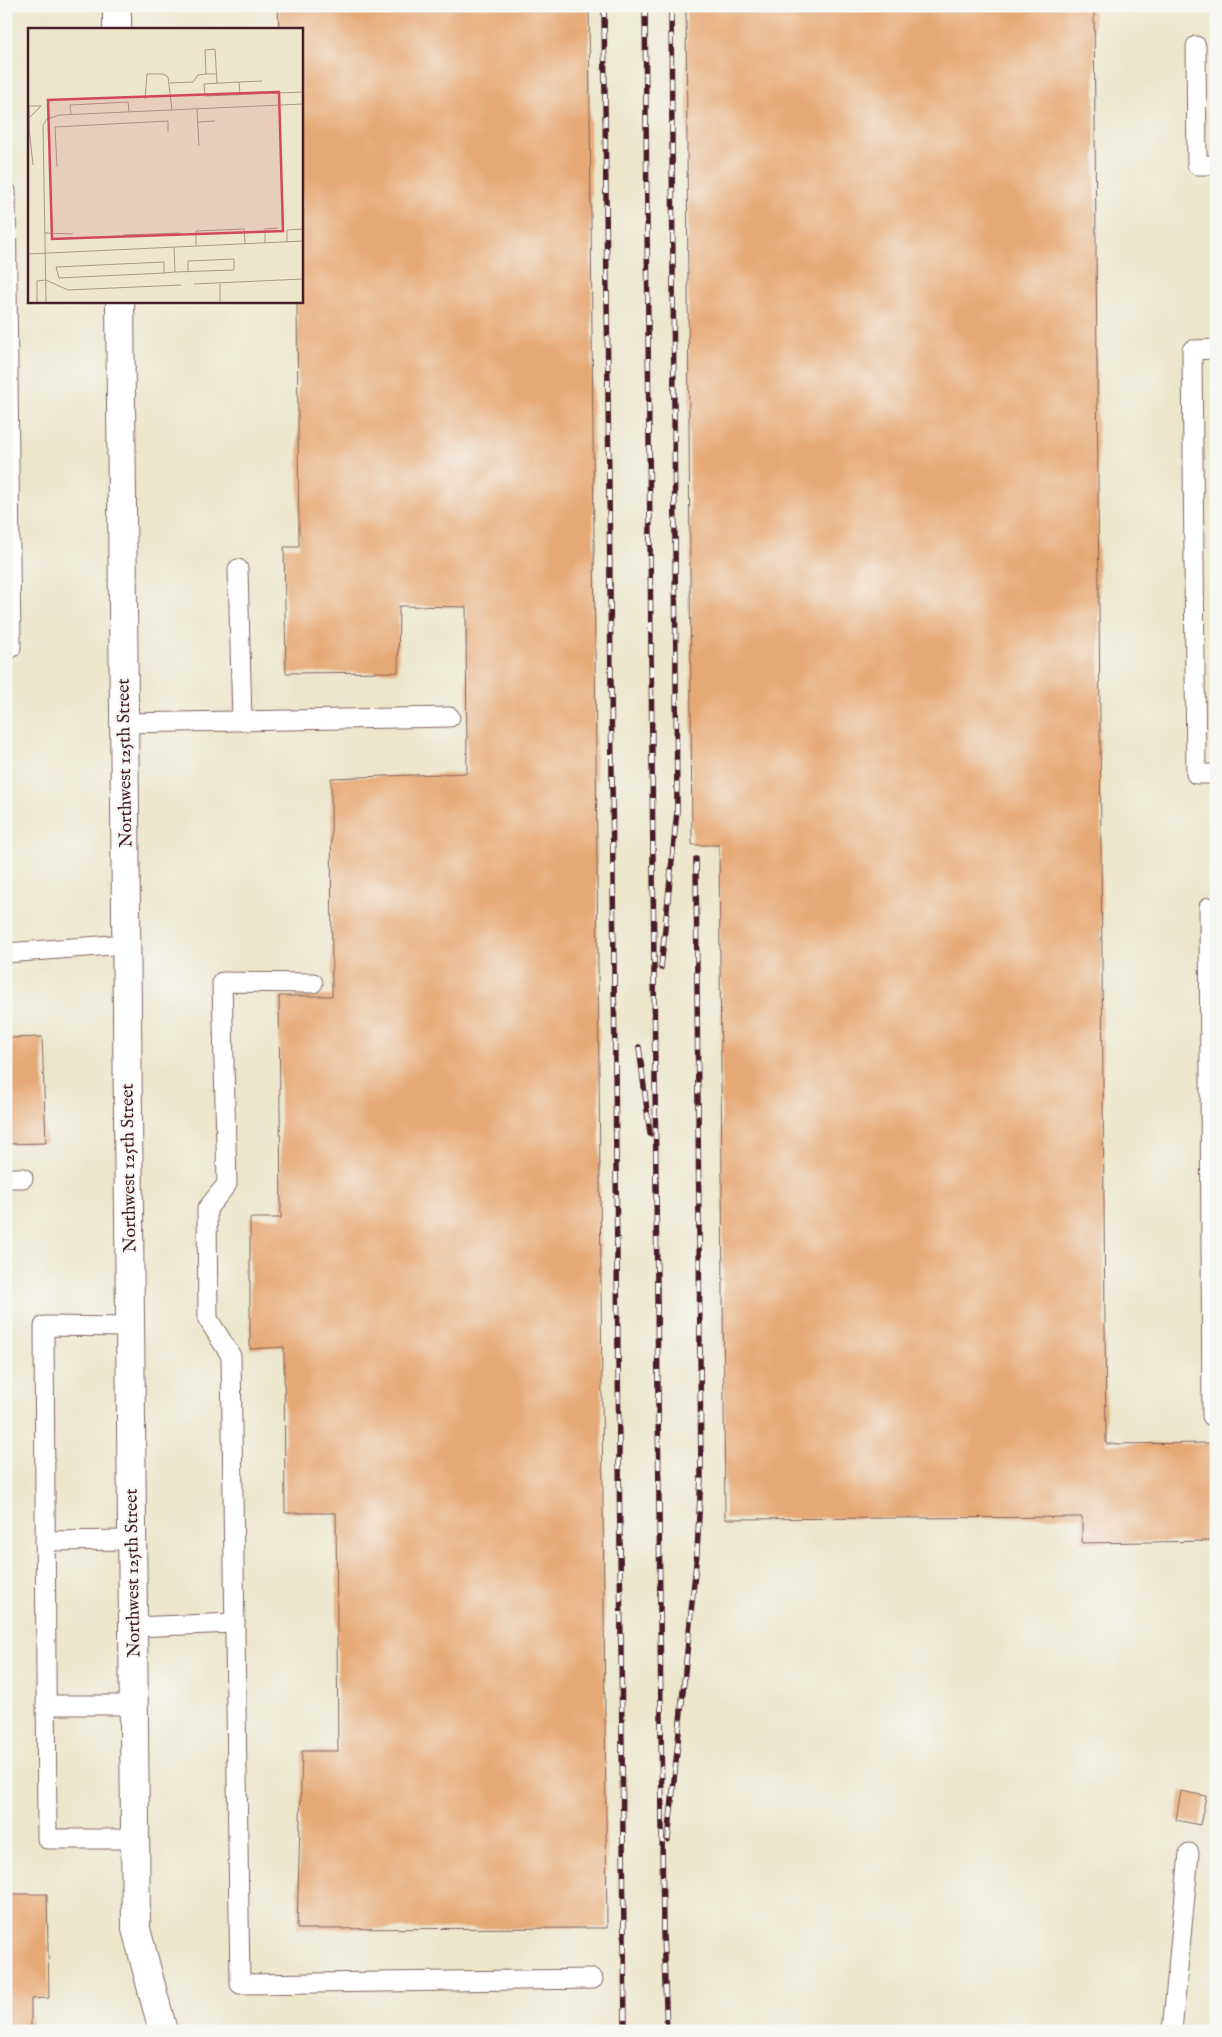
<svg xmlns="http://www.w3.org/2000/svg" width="1222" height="2037" viewBox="0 0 1222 2037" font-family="'IM FELL English',serif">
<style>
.building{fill:#e6a975}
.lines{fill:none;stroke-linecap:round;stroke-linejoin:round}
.service-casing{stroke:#836563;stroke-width:21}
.minor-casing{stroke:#836563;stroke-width:30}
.service{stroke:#fff;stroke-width:19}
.minor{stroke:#fff;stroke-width:28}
.rail-casing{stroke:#4a1f2b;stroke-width:5.5}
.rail{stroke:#f6f6f2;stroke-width:4;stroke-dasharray:11;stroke-linecap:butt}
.labels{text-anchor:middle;stroke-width:4;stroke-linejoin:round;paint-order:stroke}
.street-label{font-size:18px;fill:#4a1f2b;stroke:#f6f6f2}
.inset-road{fill:none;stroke:#ab968b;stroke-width:1}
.view{fill:#d1495b;fill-opacity:0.15;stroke:#d1495b;stroke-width:2.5}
.inset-edge{fill:none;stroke:#4a1f2b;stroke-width:2.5}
</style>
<rect width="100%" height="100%" fill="#f6f6f2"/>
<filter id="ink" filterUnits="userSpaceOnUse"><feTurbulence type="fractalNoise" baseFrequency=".02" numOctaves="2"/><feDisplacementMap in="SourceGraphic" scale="10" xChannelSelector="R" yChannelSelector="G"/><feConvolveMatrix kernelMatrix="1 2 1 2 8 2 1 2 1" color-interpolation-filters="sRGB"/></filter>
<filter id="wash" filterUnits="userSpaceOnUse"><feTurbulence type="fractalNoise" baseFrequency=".0096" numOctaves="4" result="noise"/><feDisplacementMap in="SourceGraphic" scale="20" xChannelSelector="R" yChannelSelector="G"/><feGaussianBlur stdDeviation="1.12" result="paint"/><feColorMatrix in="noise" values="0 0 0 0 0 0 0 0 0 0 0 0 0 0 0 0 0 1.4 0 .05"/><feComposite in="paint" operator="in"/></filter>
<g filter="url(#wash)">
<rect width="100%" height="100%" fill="#ece6cb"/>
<g id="blocks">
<g class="building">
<path d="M278,6H589L607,1928L297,1929L302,1751H338L336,1513H285L284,1347L250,1349V1218H281L279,996H332L331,778L467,773L466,607L399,606L398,672L286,673L284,547H299L297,301H301V29H279Z"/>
<path d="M686,6H1094L1106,1444L1215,1443L1216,1541L1082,1543V1517L725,1519L719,845H692Z"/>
<path d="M42,1037L46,1143L6,1144V1038Z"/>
<path d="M1181,1791L1206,1796L1200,1825L1176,1820Z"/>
<path d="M6,1894H47L49,1998L31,1999V2031H6Z"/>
</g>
</g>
</g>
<g filter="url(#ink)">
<use href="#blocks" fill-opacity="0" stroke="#836563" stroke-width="1"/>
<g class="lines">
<defs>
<g id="service">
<path d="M1196,46L1197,165H1216"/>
<path d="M6,191L11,648H6"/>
<path d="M1216,349L1192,350L1196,774H1216"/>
<path d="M238,569L242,721"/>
<path d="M124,723L450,717"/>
<path d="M1209,907L1212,1416"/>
<path d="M6,953L126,944"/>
<path d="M313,983L222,982L227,1184L207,1209L208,1319L231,1356L240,1984L593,1979"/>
<path d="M6,1178H23"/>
<path d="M130,1327L44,1326L47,1839H135"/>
<path d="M45,1541L132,1540"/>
<path d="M133,1627L235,1623"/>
<path d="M46,1705H134"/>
<path d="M1172,2031L1189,1853"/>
</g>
<g id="minor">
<path d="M117,6V29"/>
<path d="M120,301L136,1929L163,2031"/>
</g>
</defs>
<use href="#service" class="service-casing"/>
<use href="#minor" class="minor-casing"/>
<use href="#service" class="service"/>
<use href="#minor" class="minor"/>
<defs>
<g id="rail">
<path d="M604,6L625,2031"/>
<path d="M645,6L663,1933L667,2031"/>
<path d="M661,968L677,811L671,6"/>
<path d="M639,1047L650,1134"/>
<path d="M668,1840L697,1553L701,1477L696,859"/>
</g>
</defs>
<use href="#rail" class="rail-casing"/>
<use href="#rail" class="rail"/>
</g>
</g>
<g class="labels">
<g class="street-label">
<text transform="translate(124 763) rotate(-91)" y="6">Northwest 125th Street</text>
<text transform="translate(128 1168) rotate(-91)" y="6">Northwest 125th Street</text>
<text transform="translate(132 1573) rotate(-91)" y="6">Northwest 125th Street</text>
</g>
</g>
<g transform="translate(28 28)">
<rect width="275" height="275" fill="#ece6cb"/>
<path class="inset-road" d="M188,46H178L177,22L187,21L189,55M211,54L234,53M141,55L165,54L170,47L178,46M212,66L211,54L176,56L177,68L275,64M117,71L119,46H135L140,49L144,82M169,81L171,118M43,87L42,77L100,74L101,84M1,90L13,78H1V100M170,94L187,93M1,100L5,137M29,139L27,99L140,93V104M17,205L45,206M95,207L152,205M259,214V202L275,201M237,215V201L250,200M168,218V203L216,201L217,216M0,226L275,213M147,244L206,242V231L160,233V244M136,245V234L28,239L31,250L136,245L147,244L146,219M166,256L275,251M192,256V274M9,274V253L18,252L40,262L153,257M18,274L15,97L19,91L32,87L275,76"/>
<path class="view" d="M251,64L255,203L24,211L20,72Z"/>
<rect width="275" height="275" class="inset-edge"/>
</g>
<rect width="1222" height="2037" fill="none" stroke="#f6f6f2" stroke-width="25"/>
</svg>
